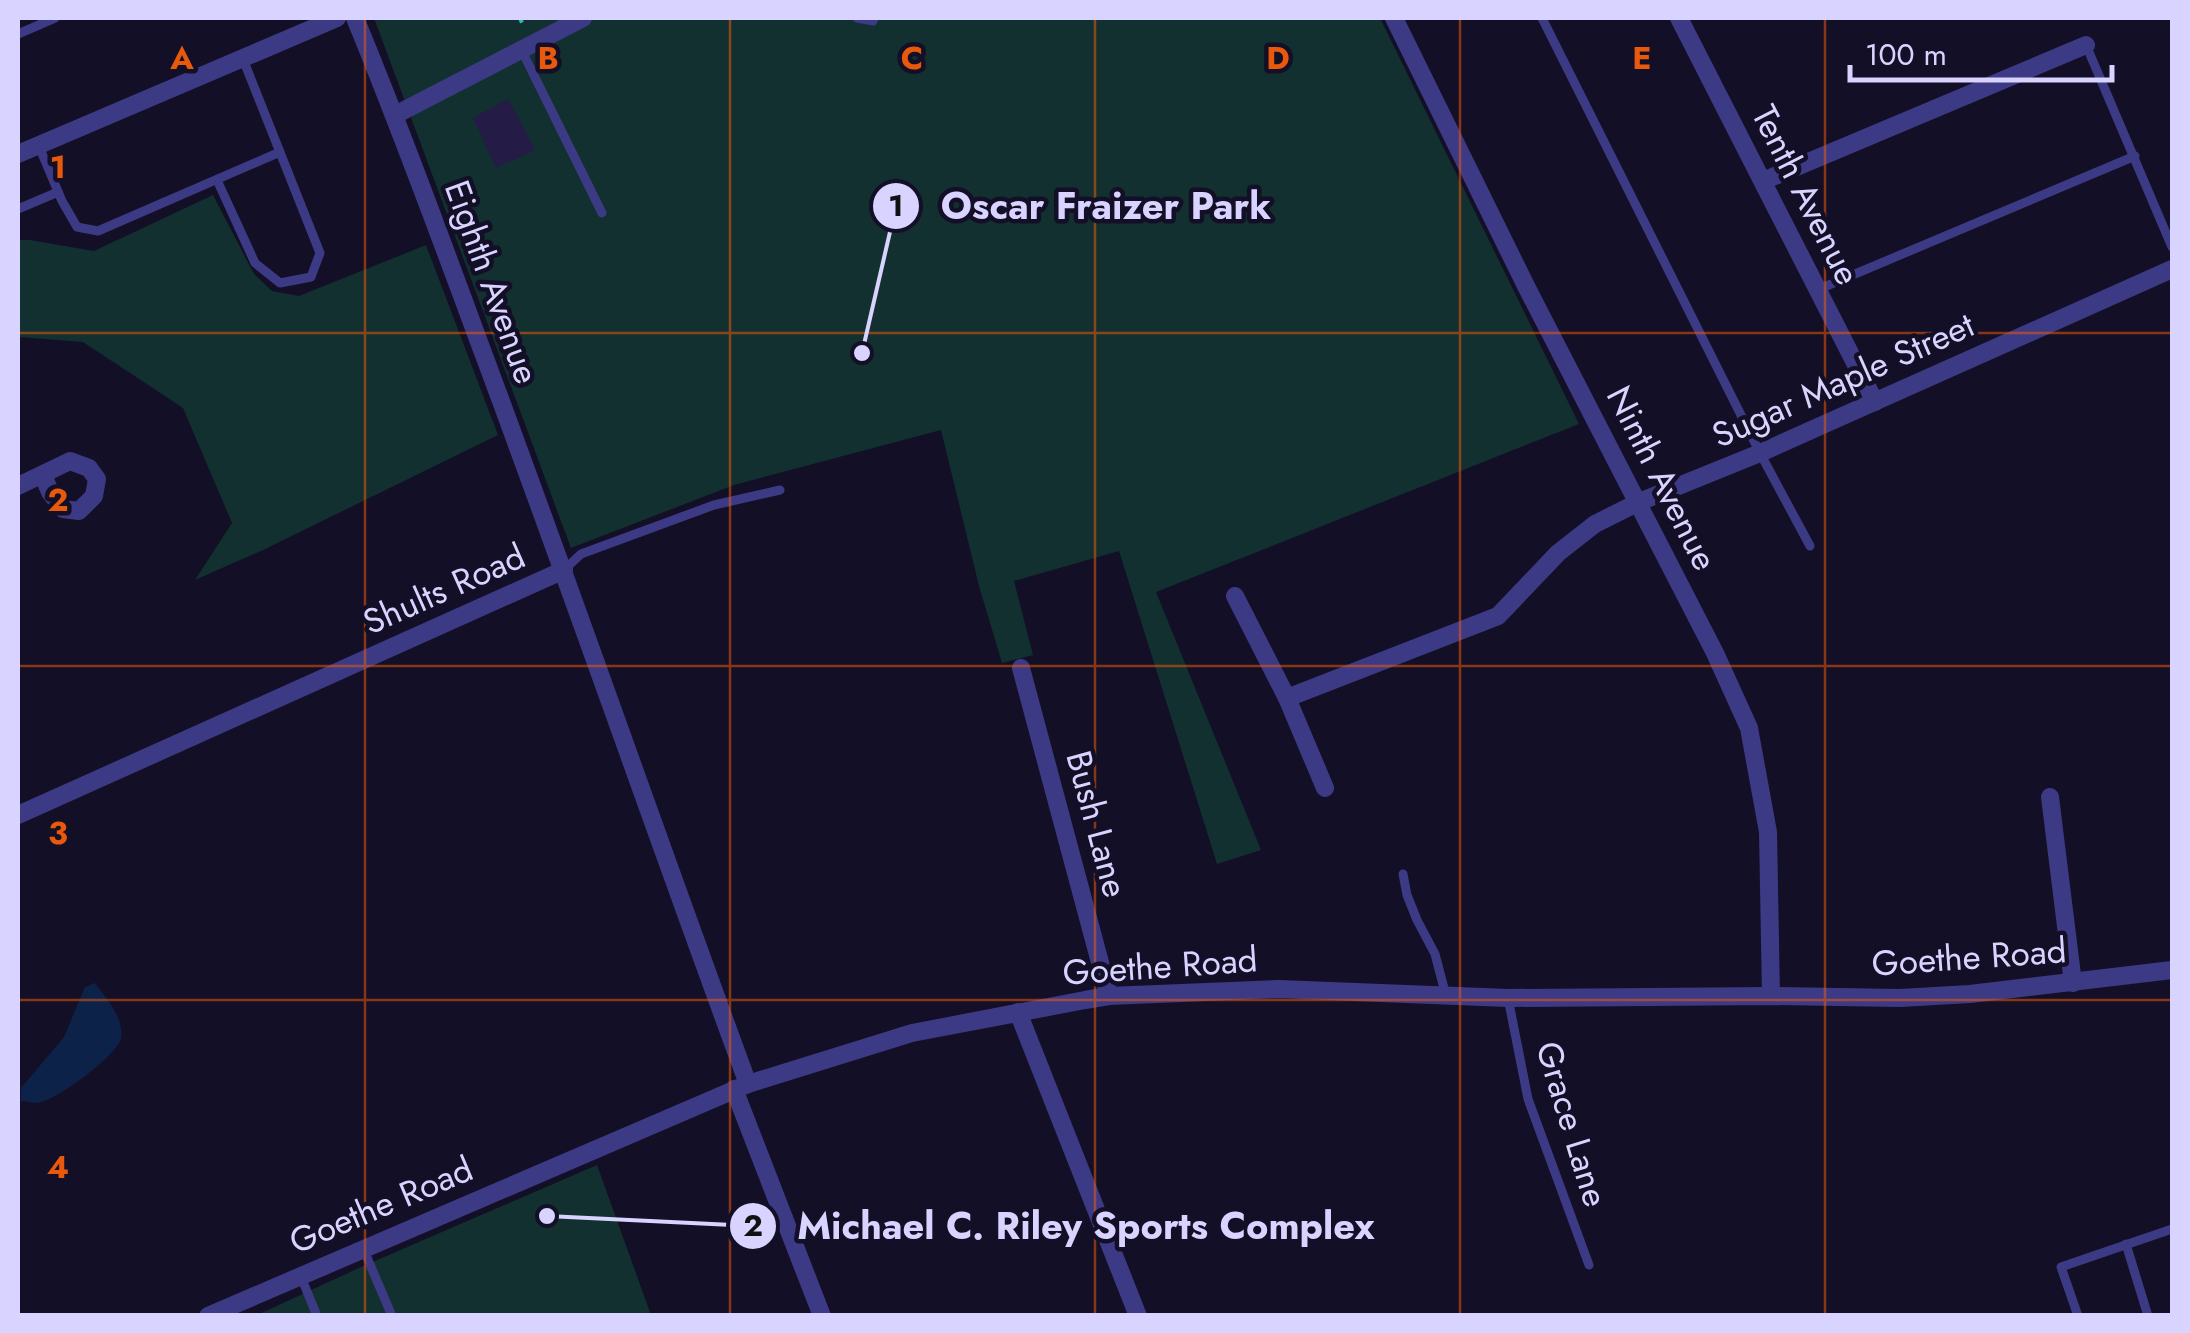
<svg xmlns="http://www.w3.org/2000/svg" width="2190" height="1333" viewBox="0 0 2190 1333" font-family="Jost,sans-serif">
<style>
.green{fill:#12302f}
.water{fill:#0c2248}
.building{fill:#241b47}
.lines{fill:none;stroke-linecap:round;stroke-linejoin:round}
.path{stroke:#2fb8b0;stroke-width:4;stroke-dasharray:5 8;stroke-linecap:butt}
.lane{stroke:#3d3a85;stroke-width:9}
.street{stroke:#3d3a85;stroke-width:18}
.grid{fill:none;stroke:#e8590c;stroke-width:2.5;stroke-opacity:0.55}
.labels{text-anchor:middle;stroke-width:9;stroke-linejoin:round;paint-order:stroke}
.street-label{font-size:35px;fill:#d9d4ff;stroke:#130f26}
.grid-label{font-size:32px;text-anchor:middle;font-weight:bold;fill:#e8590c;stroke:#130f26;stroke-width:9;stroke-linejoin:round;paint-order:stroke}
.leader{fill:none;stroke:#d9d4ff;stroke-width:4}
.callout-dot{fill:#d9d4ff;stroke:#130f26;stroke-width:4}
.mark-label{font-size:30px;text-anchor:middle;font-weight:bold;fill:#111}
.callout-label{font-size:38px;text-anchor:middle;font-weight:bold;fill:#d9d4ff;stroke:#130f26;stroke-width:9;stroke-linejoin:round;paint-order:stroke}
</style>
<rect width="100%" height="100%" fill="#130f26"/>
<g class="green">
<path d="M374,18H1380L1579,424L1156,592L1261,850L1217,864L1119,551L1014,581L1033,655L1002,663L979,586L941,430L734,485L571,548Z"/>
<path d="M213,195L254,274L272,291L299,296L426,245L498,435L263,550L195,580L232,523L183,408L83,342L18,337V240H30L94,251Z"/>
<path d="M597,1165L651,1315L255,1316L361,1267Z"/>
</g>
<path class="water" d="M95,983C106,998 124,1017 121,1038C118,1055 55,1102 37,1103C32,1103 27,1101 21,1101V1088L64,1037L85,987Z"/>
<path class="building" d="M508,99L535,150L496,168L473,118Z"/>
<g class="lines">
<path class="path" d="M520,18L525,30"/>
<g class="lane">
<path d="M857,18L873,21L874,18"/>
<path d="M1542,18L1760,453L1810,546"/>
<path d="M18,34L55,18"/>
<path d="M2086,45L2172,247"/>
<path d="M521,49L602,213"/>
<path d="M38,144L62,201L77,227L98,231L280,152"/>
<path d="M217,180L255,263L280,283L311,277L320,253L243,59"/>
<path d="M18,209L58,192"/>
<path d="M1817,290L2135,156"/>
<path d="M564,570L581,554L714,505L780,490"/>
<path d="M1403,874L1407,895L1417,920L1435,954L1446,996"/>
<path d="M1508,998L1528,1099L1589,1265"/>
<path d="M2126,1244L2148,1316"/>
<path d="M363,1248L392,1316"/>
<path d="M301,1277L317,1316"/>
<path d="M2078,1316L2061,1267L2172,1229"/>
</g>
<g class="street">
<path d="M355,18C400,127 441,239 482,350C573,594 658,840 748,1084"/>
<path d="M1394,18L1527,288L1715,653L1749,728L1768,832L1771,996"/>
<path d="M1679,18L1875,402"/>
<path d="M395,115L583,18"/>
<path d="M18,154L337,18"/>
<path d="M1763,181L2086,45"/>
<path d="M18,486L70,461L89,468L97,479L94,496L79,511L63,509L50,492L43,475"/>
<path d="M1235,596L1287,698L1325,788"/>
<path d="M1021,668L1109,996"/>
<path d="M1287,698L1498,616L1558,553L1595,524L1639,502L1760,453L2172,269"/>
<path d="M2050,797L2073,983"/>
<path d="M18,815L564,570"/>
<path d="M1018,1012L1138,1316"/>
<path d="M734,1089L822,1316"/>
<path d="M208,1316L748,1084L912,1033L1085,1000L1109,996L1279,989L1508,998L1771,996L1900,998L1970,994L2172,970"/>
</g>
</g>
<path class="grid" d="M365,18V1316M730,18V1316M1095,18V1316M1460,18V1316M1825,18V1316M18,333H2172M18,666H2172M18,1000H2172"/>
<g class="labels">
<g class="street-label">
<text transform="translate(1806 195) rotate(63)" y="12">Tenth Avenue</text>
<text transform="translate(492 282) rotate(70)" y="12">Eighth Avenue</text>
<text transform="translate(1843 380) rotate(-24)" y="12">Sugar Maple Street</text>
<text transform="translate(1662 478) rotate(63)" y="12">Ninth Avenue</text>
<text transform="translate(444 589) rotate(-24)" y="12">Shults Road</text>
<text transform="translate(1097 824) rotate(75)" y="12">Bush Lane</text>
<text transform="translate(1969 957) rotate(-4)" y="12">Goethe Road</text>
<text transform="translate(1160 966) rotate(-4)" y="12">Goethe Road</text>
<text transform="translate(1572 1124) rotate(73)" y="12">Grace Lane</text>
<text transform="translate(381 1205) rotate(-23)" y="12">Goethe Road</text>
</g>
</g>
<g class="grid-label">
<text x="182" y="69">A</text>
<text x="548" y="69">B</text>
<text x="912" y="69">C</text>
<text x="1278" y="69">D</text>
<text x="1642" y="69">E</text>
<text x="58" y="178">1</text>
<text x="58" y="511">2</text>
<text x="58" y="844">3</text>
<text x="58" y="1178">4</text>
</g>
<path class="leader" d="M862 353L896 206M547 1216L753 1226"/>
<g class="callout-dot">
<circle cx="862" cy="353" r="10"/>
<circle cx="547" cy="1216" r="10"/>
<circle cx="896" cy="206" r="25"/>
<circle cx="753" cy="1226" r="25"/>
</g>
<g class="mark-label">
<text x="896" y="216">1</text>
<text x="753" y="1236">2</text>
</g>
<g class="callout-label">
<text x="1106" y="219">Oscar Fraizer Park</text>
<text x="1086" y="1239">Michael C. Riley Sports Complex</text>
</g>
<rect width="2190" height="1333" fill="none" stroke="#d9d4ff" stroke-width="40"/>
<path d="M1850 65v15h262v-15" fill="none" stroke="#d9d4ff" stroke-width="5"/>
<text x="1865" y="65" font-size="30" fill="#d9d4ff" stroke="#130f26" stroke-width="8" paint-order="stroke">100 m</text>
</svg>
